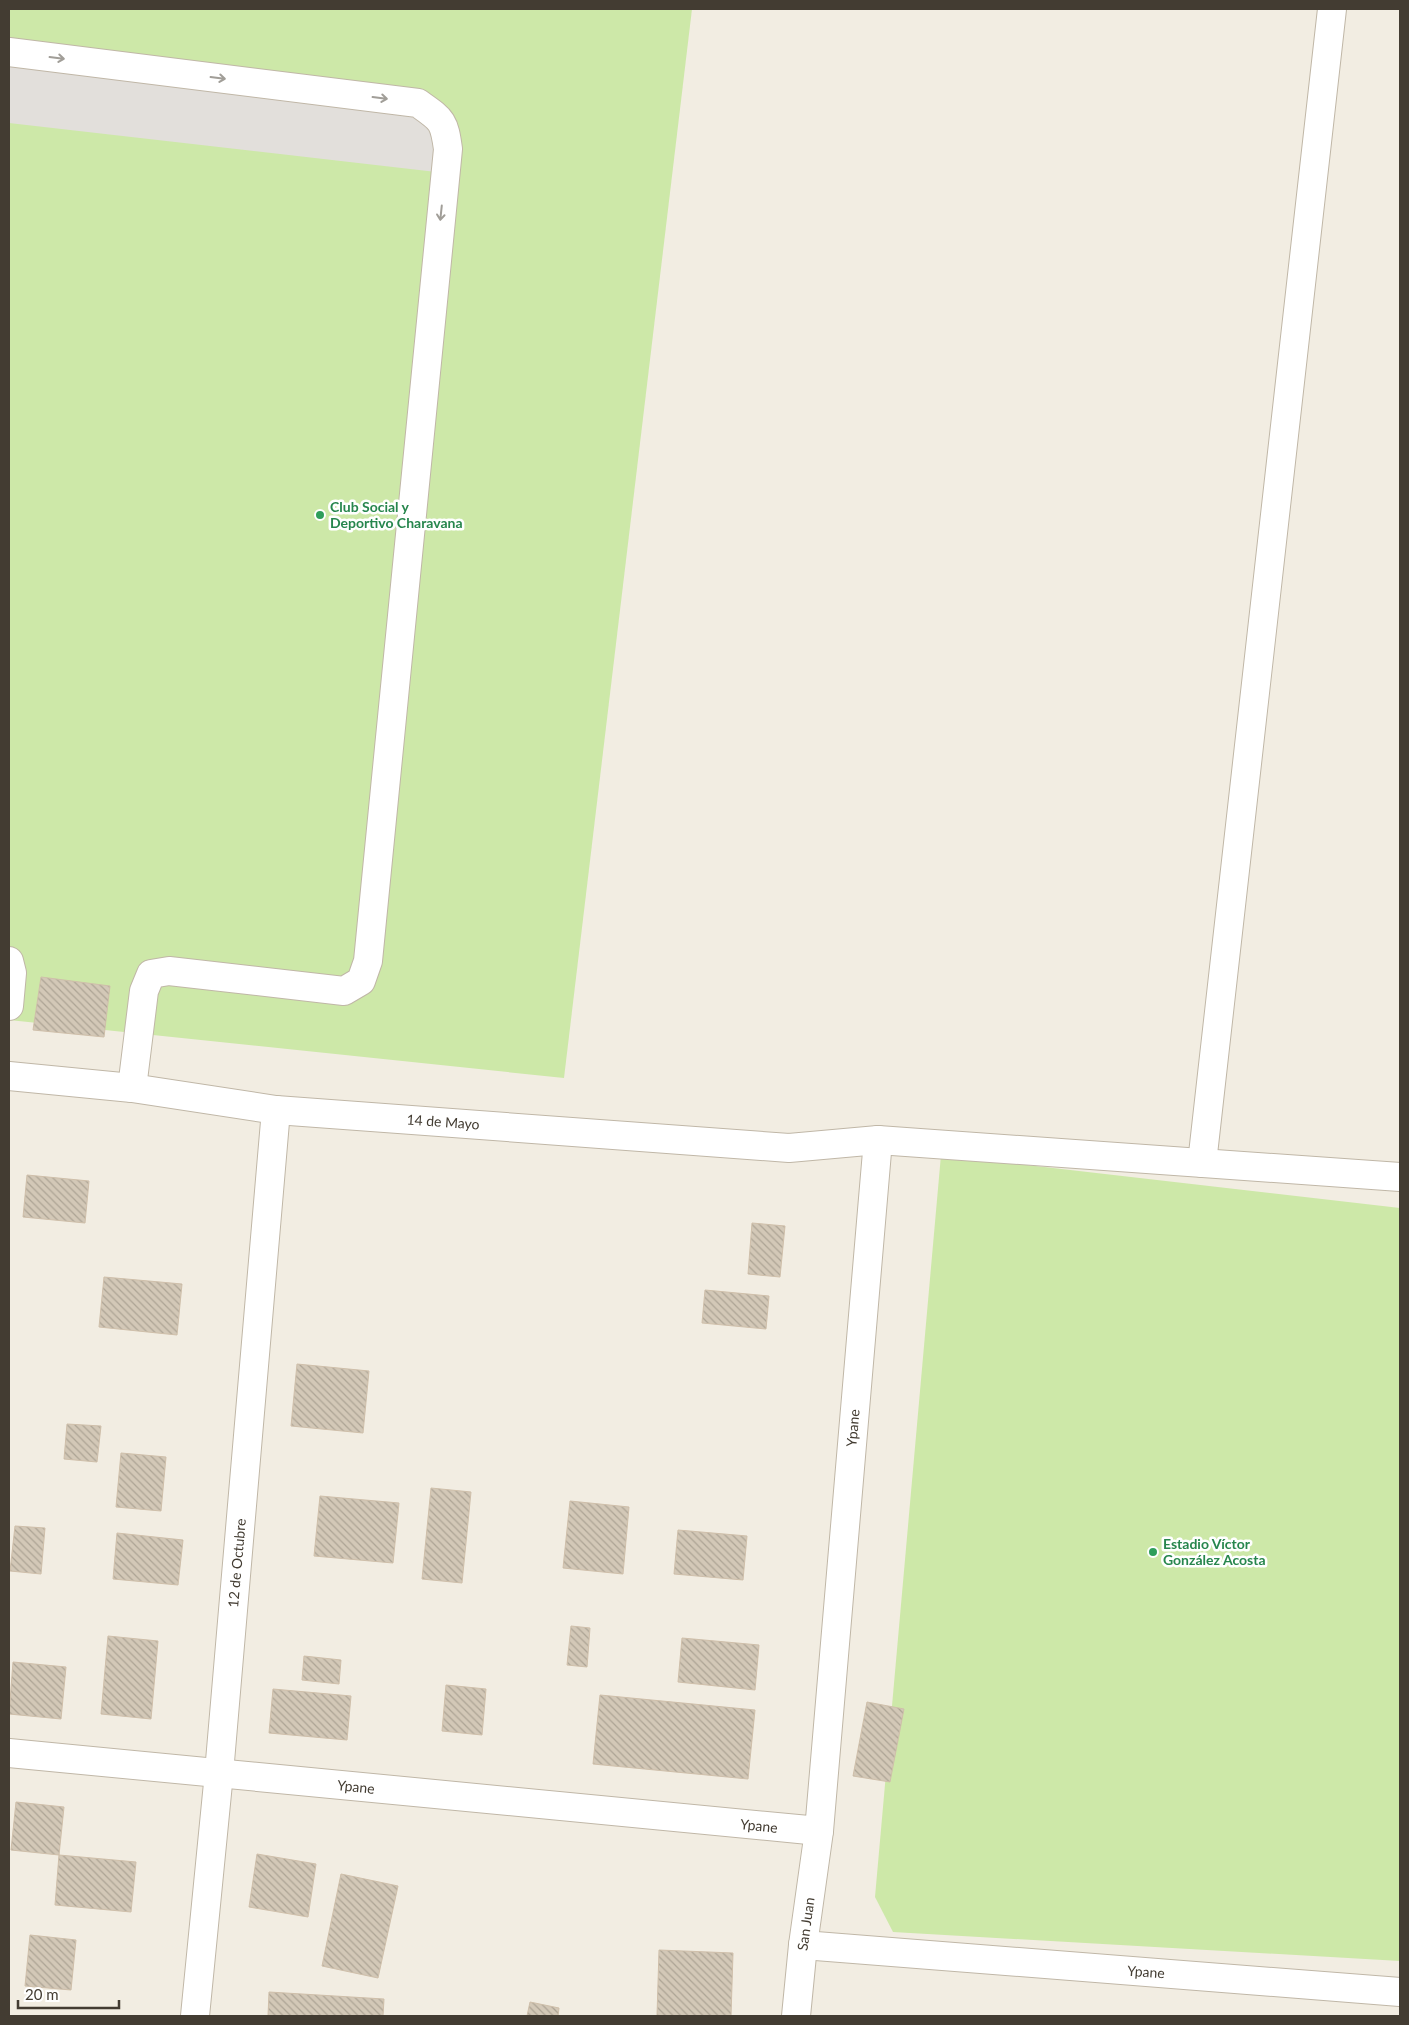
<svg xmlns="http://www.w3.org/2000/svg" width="1409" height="2025" viewBox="0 0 1409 2025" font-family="Lato,sans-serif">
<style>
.garden{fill:#cde8a8}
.parking{fill:#e2dfdb}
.building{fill:url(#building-back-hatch);stroke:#cfbfaa}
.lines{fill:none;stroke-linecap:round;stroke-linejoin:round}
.minor-casing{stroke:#c0b7a7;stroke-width:30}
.minor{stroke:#fff;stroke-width:28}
.oneway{stroke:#a19e98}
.leisure-dot{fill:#2e9e5b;stroke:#fff;stroke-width:2}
.labels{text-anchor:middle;stroke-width:5;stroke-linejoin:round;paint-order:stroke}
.leisure-label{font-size:14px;font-weight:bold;fill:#27864d;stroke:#fff;text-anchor:start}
.street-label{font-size:14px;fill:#433c32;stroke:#fff}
</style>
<defs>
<pattern id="building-back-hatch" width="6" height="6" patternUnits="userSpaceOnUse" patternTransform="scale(1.25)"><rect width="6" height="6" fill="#d3c8b7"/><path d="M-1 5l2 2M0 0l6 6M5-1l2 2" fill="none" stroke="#ada495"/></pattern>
</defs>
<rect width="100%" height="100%" fill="#f2ede2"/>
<g class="garden">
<path d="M9,9H692L564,1078L9,1020Z"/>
<path d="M941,1155L1400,1208V1961L893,1932L875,1897Z"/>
</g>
<path class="parking" d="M9,52L433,113L445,173L9,123Z"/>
<g class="building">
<path d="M41,977L110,986L104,1037L33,1030Z"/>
<path d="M27,1175L89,1181L85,1223L23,1217Z"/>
<path d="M752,1223L785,1226L780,1277L748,1274Z"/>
<path d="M104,1277L182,1284L177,1335L99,1327Z"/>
<path d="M705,1290L769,1296L766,1329L702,1323Z"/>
<path d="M297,1364L369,1371L363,1433L291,1426Z"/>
<path d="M67,1424L101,1426L97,1462L64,1459Z"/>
<path d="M121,1453L166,1457L161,1511L116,1507Z"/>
<path d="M431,1488L471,1492L462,1583L422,1579Z"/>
<path d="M320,1496L399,1503L393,1563L314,1556Z"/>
<path d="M570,1501L629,1507L623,1574L563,1568Z"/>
<path d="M15,1526L45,1528L41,1574L10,1571Z"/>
<path d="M678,1530L747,1536L743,1580L674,1574Z"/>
<path d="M117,1533L183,1540L178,1585L113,1579Z"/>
<path d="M571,1626L590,1628L587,1667L567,1665Z"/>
<path d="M108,1636L158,1641L151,1719L101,1714Z"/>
<path d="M682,1638L759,1645L755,1690L678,1682Z"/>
<path d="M304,1656L341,1660L339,1684L302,1680Z"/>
<path d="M13,1662L66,1667L61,1719L9,1714Z"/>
<path d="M446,1685L486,1689L482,1735L442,1731Z"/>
<path d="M273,1689L351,1696L347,1740L269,1733Z"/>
<path d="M600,1695L755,1710L748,1779L593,1764Z"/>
<path d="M867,1702L904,1709L890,1782L853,1776Z"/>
<path d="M16,1802L64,1807L59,1855L11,1850Z"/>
<path d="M257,1854L316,1864L308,1917L249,1907Z"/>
<path d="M59,1855L136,1862L131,1912L55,1905Z"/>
<path d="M341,1874L398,1886L378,1978L322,1966Z"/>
<path d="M30,1935L76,1940L71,1990L25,1986Z"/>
<path d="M659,1950L733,1953L731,2016H657Z"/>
<path d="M269,1992L384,1999L383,2016H268Z"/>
<path d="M530,2002L559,2008L558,2016H527Z"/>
</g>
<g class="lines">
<defs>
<g id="minor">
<path d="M9,52L418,103C442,120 444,120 448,149L368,961L361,981L344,991L169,971L151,974L144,991L132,1088"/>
<path d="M9,961L12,973L9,1006"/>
<path d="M9,1076L132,1088L276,1110L789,1148L878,1140L1400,1177"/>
<path d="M1202,1163L1332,9"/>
<path d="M9,1753L819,1831L878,1140"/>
<path d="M803,1945L1400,1992"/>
<path d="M195,2016L219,1773L276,1110"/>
<path d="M796,2016L803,1945L819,1831"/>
</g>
</defs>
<use href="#minor" class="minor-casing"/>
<use href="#minor" class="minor"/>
</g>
<defs><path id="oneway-shaft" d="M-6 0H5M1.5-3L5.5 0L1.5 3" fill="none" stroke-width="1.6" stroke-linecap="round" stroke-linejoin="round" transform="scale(1.25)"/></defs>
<g class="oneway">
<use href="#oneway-shaft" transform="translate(57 58) rotate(7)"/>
<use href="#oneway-shaft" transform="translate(218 78) rotate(7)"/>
<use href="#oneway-shaft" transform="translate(380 98) rotate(7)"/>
<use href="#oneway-shaft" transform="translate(441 213) rotate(96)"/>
</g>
<g class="leisure-dot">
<circle cx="320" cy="515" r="5"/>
<circle cx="1153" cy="1552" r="5"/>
</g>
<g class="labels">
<g class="leisure-label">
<text x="330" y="512">Club Social y<tspan x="330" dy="16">Deportivo Charavana</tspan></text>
<text x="1163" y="1549">Estadio Víctor<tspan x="1163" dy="16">González Acosta</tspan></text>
</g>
<g class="street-label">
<text transform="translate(443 1122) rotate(4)" y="5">14 de Mayo</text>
<text transform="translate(853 1428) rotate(-85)" y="5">Ypane</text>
<text transform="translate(237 1563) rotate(-85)" y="5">12 de Octubre</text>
<text transform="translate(356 1787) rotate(6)" y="5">Ypane</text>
<text transform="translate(759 1826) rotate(6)" y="5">Ypane</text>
<text transform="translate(806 1924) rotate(-82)" y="5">San Juan</text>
<text transform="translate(1146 1972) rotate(4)" y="5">Ypane</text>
</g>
</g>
<rect width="1409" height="2025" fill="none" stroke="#433c32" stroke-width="20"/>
<path d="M18 2000v8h101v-8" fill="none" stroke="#433c32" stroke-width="2.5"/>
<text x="25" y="2000" font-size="15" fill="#433c32" stroke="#ffffff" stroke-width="4" paint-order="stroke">20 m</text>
</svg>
